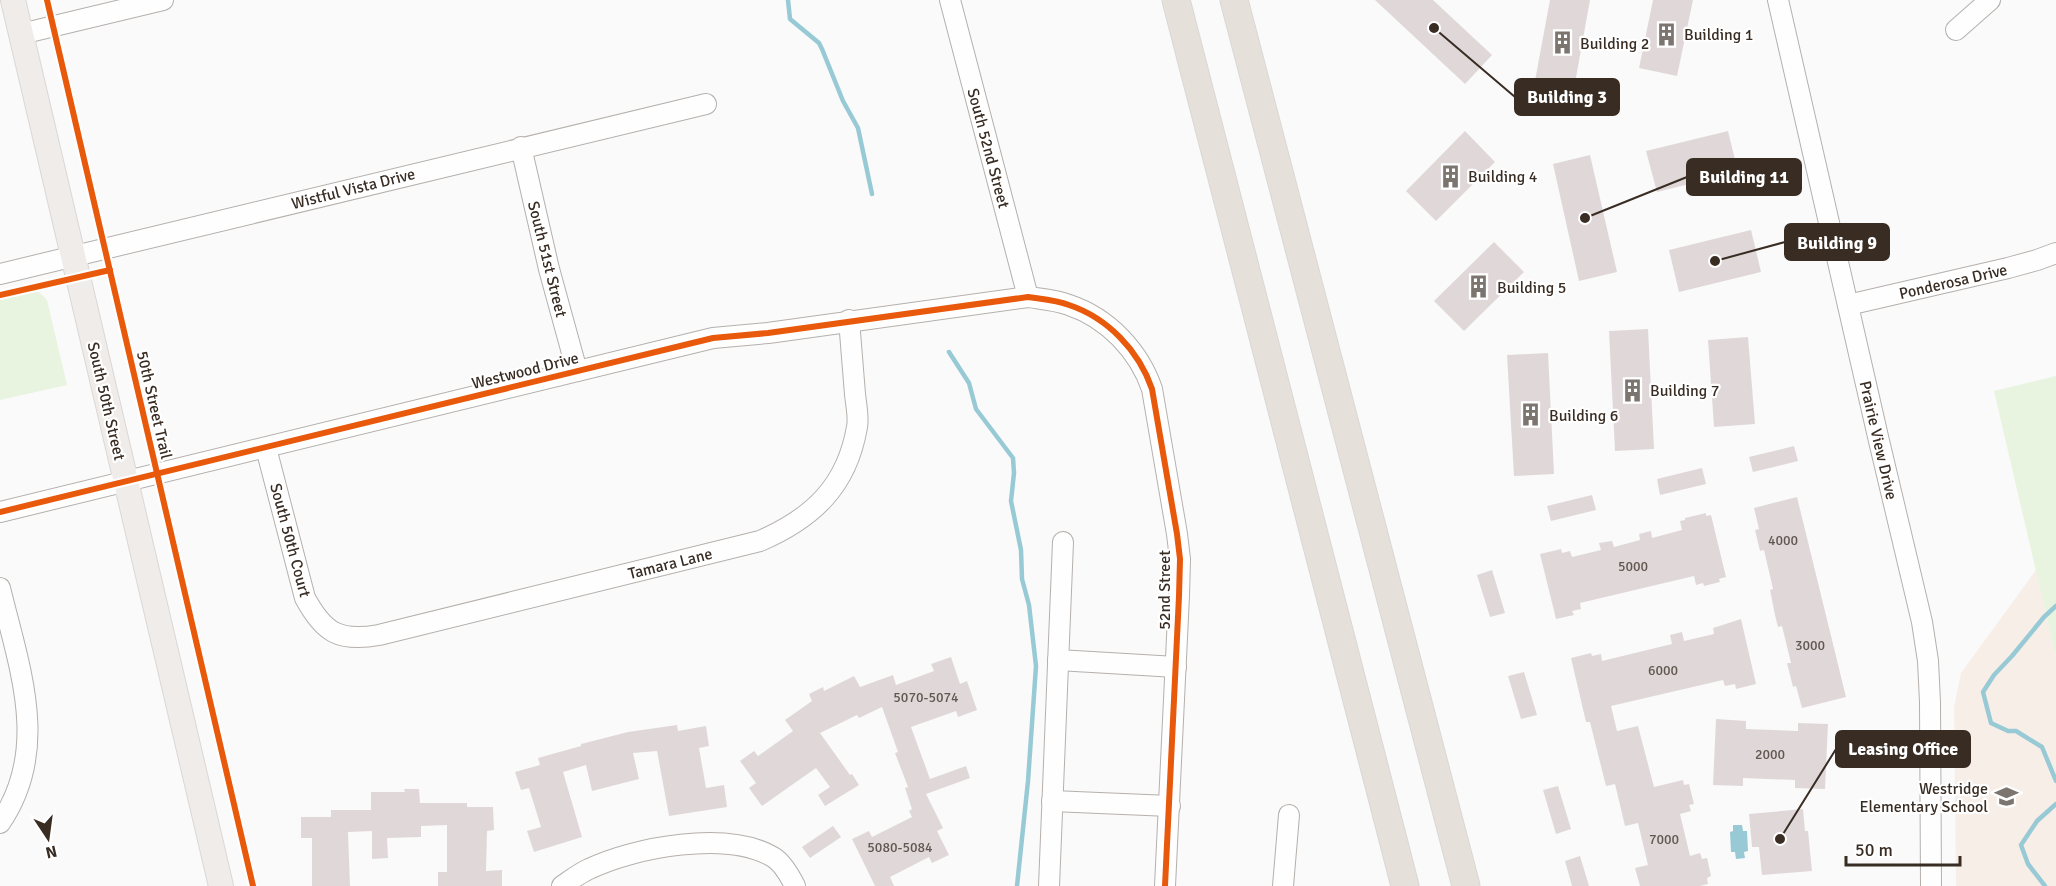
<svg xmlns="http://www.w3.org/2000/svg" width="2056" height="886" viewBox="0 0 2056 886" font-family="Signika,sans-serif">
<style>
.built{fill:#f7eee8}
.green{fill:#e8f4e0}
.water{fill:#98cad5}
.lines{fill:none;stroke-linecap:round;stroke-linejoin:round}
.stream{stroke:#98cad5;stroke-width:4.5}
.building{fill:#e0d8d8}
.minor-casing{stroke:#b5b0ac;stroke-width:22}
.major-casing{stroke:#dad7d6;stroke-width:26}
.highway-casing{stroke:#dad7d6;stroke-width:29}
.minor{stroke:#fefefe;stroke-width:20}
.major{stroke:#f0ece9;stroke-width:24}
.highway{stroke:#e6e0da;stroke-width:27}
.cycleway-casing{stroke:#fff;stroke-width:10}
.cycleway{stroke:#e8590c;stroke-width:6}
.labels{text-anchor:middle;stroke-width:4.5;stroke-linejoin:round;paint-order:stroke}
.number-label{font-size:14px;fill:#625750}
.poi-label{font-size:16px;fill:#382c23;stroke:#fff;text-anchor:start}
.street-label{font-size:16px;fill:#382c23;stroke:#fff}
.leader{fill:none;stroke:#382c23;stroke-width:2}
.callout-dot{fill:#382c23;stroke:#fff;stroke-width:2}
.callout{fill:#382c23;stroke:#382c23;stroke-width:2}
.callout-label{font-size:18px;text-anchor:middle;font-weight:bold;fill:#fff}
</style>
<rect width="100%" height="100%" fill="#fafafa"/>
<path class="built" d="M2036,570L2056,657V886H1956L1954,707L1961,673Z"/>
<g class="green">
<path d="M30,290L39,292L47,300L67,385L0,400V296Z"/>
<path d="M2056,376V657L1994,391Z"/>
</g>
<path class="water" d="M1733,825H1742L1743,831H1747L1748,851L1744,852L1745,858L1736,859L1735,852H1731L1730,832L1733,831Z"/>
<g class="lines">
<g class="stream">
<path d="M788,0L790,19L819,43L822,49L843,101L858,128L872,194"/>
<path d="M949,352L969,383L976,409L1013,458L1014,473L1011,501L1021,550L1022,579L1029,605L1036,666L1028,781L1017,886"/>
<path d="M2056,606L2044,617L2012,656L1994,675L1983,692L1991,723L2008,731H2016L2042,747L2056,781"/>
<path d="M2045,886L2028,864L2021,845L2037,821L2056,804"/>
</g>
</g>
<g class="building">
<path d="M1375,0H1433L1492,55L1465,84Z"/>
<path d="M1550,0H1590L1573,94L1534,86Z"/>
<path d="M1653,0H1693L1677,76L1639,68Z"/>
<path d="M1465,131L1495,162L1436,221L1406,191Z"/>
<path d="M1728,131L1738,172L1657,192L1646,151Z"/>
<path d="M1590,155L1617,272L1579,281L1553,164Z"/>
<path d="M1751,230L1761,272L1679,292L1669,250Z"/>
<path d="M1494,242L1524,272L1464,331L1434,301Z"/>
<path d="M1648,329L1654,449L1615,451L1609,331Z"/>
<path d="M1748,337L1755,424L1714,427L1708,340Z"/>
<path d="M1548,353L1554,474L1514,476L1507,355Z"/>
<path d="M1794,446L1798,461L1753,472L1749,457Z"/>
<path d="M1702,468L1706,484L1660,495L1657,479Z"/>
<path d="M1592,495L1596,510L1551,521L1547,506Z"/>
<path d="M1797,497L1846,697L1802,708L1796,686L1793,687L1787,663H1791L1782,626L1778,627L1775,615L1770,590L1773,589L1764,550L1760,551L1755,530L1759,529L1754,508Z"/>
<path d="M1706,513V516L1711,515L1726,577L1719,579L1720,582L1704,586L1703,583L1696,585L1694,576L1580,603L1581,609L1572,611L1574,615L1556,619L1540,554L1561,549L1562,553L1570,551L1572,557L1601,550L1599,543L1612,541L1614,547L1640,540L1639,534L1651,531L1652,538L1682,530L1680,521L1685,520V518Z"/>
<path d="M1492,570L1505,613L1490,617L1477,575Z"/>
<path d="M1741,619L1756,684L1736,689L1735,684L1725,686L1723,680L1611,706L1617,731L1638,726L1654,787L1683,780L1684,785L1689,784L1694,804L1689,805L1691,811L1680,814L1690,856L1700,853L1702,859L1707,858L1711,876L1707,878L1708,884L1700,886H1640L1635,868L1648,865L1638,823L1625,826L1615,784L1606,786L1590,722H1586L1571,658L1591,653L1592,656L1601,654L1602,661L1672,644L1670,635L1682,632L1684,641L1714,634L1713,628Z"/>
<path d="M951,657L960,684L967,681L977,710L958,717L956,711L911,727L930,779L966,766L970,778L926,794L943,828L937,831L949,855L932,863L929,857L890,877L894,886H875L852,839L869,831L872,837L912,817L909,811L912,809L905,788L908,787L895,753L898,752L882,707L859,718L857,715L820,733L850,775L852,774L859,785L825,806L818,795L830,787L816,768L762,806L749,788L756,783L740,761L754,751L758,756L793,731L785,720L812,701L809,694L823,687L824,691L854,676L860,687L893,675L896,685L934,671L931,664Z"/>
<path d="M1524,672L1537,715L1521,719L1508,676Z"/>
<path d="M1716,719L1746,721V729L1798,731V723L1828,724L1825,789L1795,788V780L1743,778V786L1713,785Z"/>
<path d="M677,725L678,731L706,726L709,746L699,748L706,788L724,785L727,807L669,816L657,751L633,753L639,779L592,791L586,765L563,772L582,837L534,852L527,831L541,827L529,788L521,790L515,772L540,765L538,758L581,746V744L628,732Z"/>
<path d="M1558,786L1571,829L1556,834L1543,790Z"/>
<path d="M404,789H419L420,803H467V807H493L494,830L487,831L486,871L502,870V886H438V872H447V825L421,826V837L387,838L388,858L372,859V831L348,832L350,886H312V838H301V817H331V810H371V792H405Z"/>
<path d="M1803,809L1805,831H1808L1812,871L1762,875L1759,847H1752L1749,814Z"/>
<path d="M833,826L841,837L810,858L802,847Z"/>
<path d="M1580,856L1589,886H1572L1565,861Z"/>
</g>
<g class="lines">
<defs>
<g id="minor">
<path d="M950,0L1028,297"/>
<path d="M1778,0L1879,441L1922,622L1928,661L1930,702L1931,886"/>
<path d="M1956,30L1990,0"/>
<path d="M21,34L163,0"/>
<path d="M521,147L549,269L577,371"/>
<path d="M0,274L706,104"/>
<path d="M1848,305L2008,268L2037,260L2056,253"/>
<path d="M266,448L305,598C324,633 339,642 379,635L760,541C813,518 847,486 857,427C859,417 856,405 855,394C853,370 851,345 849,320"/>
<path d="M0,512L713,338L768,333L1028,297C1041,299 1056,300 1069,305C1108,318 1139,351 1152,389L1177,534L1180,559L1179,596L1165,886"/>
<path d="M0,588C19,667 51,749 0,823"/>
<path d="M1058,660L1176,667"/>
<path d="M1052,801L1170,806"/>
<path d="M562,886C571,880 580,873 589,869C635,847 727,830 773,857C783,863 790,876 795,886"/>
<path d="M1049,886L1063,542"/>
<path d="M1283,886L1289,815"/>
</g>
<path id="major" d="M13,0L221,886"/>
<g id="highway">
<path d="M1176,0L1405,886"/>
<path d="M1234,0L1466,886"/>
</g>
</defs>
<use href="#minor" class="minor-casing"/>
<use href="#major" class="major-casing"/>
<use href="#highway" class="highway-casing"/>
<use href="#minor" class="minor"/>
<use href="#major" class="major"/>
<use href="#highway" class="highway"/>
<defs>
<g id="cycleway">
<path d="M47,0L253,886"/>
<path d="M0,295L110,270"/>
<path d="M0,512L713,338L768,333L1028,297C1041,299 1056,300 1069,305C1108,318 1139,351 1152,389L1177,534L1180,559L1179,596L1165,886"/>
</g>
</defs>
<use href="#cycleway" class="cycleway-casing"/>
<use href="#cycleway" class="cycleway"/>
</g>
<defs>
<symbol id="building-bare" viewBox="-9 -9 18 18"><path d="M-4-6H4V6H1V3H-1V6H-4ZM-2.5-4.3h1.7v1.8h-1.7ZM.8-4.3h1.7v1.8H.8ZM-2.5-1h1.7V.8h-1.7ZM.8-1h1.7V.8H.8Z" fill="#7c746e" stroke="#fff" stroke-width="2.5" paint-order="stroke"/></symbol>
<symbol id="school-bare" viewBox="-9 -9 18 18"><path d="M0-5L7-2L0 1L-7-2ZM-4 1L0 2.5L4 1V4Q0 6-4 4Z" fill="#7c746e" stroke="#fff" stroke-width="2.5" paint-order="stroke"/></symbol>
</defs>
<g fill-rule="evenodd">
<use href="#building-bare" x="1650" y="18" width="33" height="33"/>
<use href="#building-bare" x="1546" y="26" width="33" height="33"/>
<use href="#building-bare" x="1434" y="160" width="33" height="33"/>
<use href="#building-bare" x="1462" y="270" width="33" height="33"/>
<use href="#building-bare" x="1616" y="374" width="33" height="33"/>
<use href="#building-bare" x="1514" y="398" width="33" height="33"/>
<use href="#school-bare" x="1990" y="780" width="33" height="33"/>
</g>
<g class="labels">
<g class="number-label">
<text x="1783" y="545">4000</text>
<text x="1633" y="571">5000</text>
<text x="1810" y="650">3000</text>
<text x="1663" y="675">6000</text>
<text x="926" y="702">5070-5074</text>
<text x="1770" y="759">2000</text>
<text x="1664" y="844">7000</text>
<text x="900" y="852">5080-5084</text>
</g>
<g class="poi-label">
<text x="1684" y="40">Building 1</text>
<text x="1580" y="49">Building 2</text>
<text x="1468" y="182">Building 4</text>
<text x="1497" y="293">Building 5</text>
<text x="1650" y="396">Building 7</text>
<text x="1549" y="421">Building 6</text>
<text x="1988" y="794" text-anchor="end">Westridge<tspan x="1988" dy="18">Elementary School</tspan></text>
</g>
<g class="street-label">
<text transform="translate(989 148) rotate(75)" y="6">South 52nd Street</text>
<text transform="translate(353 188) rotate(-14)" y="6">Wistful Vista Drive</text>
<text transform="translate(548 259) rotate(76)" y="6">South 51st Street</text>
<text transform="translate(1953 281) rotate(-13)" y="6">Ponderosa Drive</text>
<text transform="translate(525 370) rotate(-14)" y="6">Westwood Drive</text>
<text transform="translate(107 401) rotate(77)" y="6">South 50th Street</text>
<text transform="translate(155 405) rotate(77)" y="6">50th Street Trail</text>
<text transform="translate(1879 440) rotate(77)" y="6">Prairie View Drive</text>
<text transform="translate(291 540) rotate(75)" y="6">South 50th Court</text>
<text transform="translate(670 563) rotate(-14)" y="6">Tamara Lane</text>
<text transform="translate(1164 590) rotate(-90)" y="6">52nd Street</text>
</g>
</g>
<path class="leader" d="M1434 28L1515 97M1585 218L1687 177M1715 261L1785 242M1780 839L1836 749"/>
<g class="callout-dot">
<circle cx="1434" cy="28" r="6"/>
<circle cx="1585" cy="218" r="6"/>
<circle cx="1715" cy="261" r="6"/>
<circle cx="1780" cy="839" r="6"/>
</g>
<g class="callout">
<rect x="1515" y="79" width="104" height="36" rx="6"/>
<rect x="1687" y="159" width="114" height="36" rx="6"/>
<rect x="1785" y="224" width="104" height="36" rx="6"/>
<rect x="1836" y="731" width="134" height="36" rx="6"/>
</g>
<g class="callout-label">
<text x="1567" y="103">Building 3</text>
<text x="1744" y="183">Building 11</text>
<text x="1837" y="249">Building 9</text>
<text x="1903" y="755">Leasing Office</text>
</g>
<g transform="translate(48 838) rotate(167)" stroke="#ffffff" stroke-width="4.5" paint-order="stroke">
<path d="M0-4.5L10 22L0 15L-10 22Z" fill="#382c23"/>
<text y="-9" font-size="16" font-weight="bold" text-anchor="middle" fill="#382c23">N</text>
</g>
<path d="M1846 856v9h114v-9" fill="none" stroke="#382c23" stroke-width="3"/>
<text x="1855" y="856" font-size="18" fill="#382c23" stroke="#ffffff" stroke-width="4.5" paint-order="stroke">50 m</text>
</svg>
